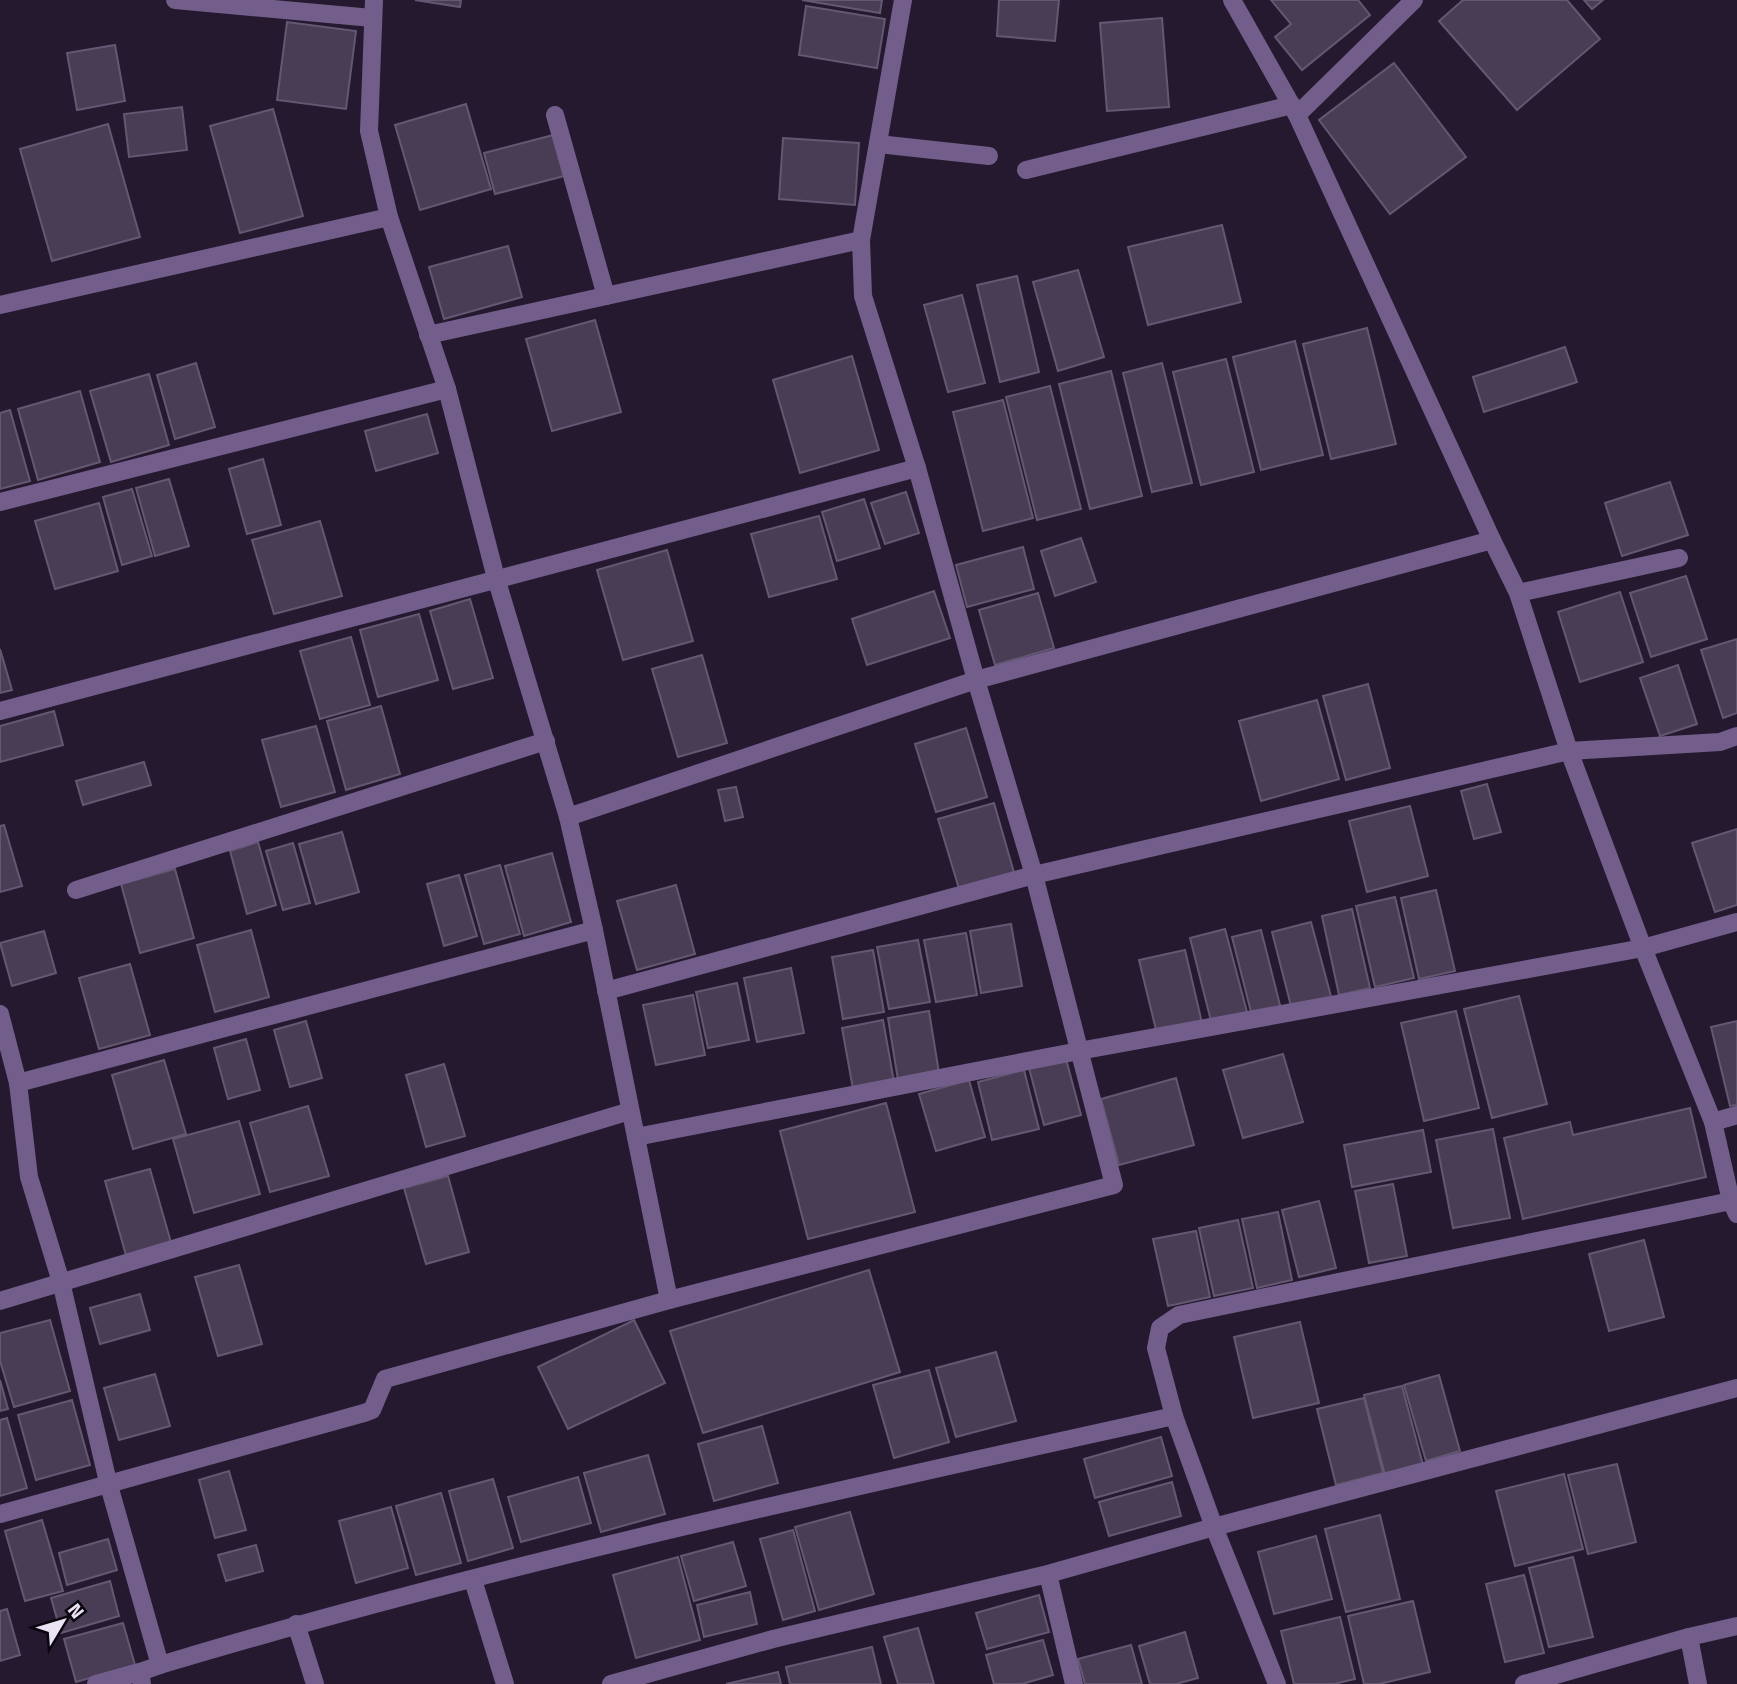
<svg xmlns="http://www.w3.org/2000/svg" width="1737" height="1684" viewBox="0 0 1737 1684" font-family="'Titillium Web',sans-serif">
<style>
.building{fill:#493d56;stroke:#635772;stroke-width:2}
.lines{fill:none;stroke-linecap:round;stroke-linejoin:round}
.street{stroke:#735e8b;stroke-width:18}
</style>
<rect width="100%" height="100%" fill="#24192f"/>
<g class="building">
<path d="M415,0H461L460,7Z"/>
<path d="M802,0H882L880,13Z"/>
<path d="M999,0H1059L1055,41L997,36Z"/>
<path d="M1271,0H1358L1370,15L1302,70L1275,37L1291,24Z"/>
<path d="M1463,0H1567L1600,39L1517,110L1439,21Z"/>
<path d="M1584,0H1603L1592,9Z"/>
<path d="M806,6L885,19L877,68L799,55Z"/>
<path d="M1162,18L1169,107L1107,111L1100,23Z"/>
<path d="M287,22L356,31L346,109L277,100Z"/>
<path d="M115,45L125,101L77,110L67,53Z"/>
<path d="M1394,63L1466,157L1390,214L1319,120Z"/>
<path d="M466,104L491,189L420,210L395,125Z"/>
<path d="M182,107L187,150L129,157L124,114Z"/>
<path d="M273,109L303,216L240,233L210,126Z"/>
<path d="M108,124L140,237L52,261L20,149Z"/>
<path d="M557,134L568,175L495,194L484,153Z"/>
<path d="M783,138L859,143L855,205L779,199Z"/>
<path d="M1222,225L1241,302L1148,325L1128,247Z"/>
<path d="M508,246L522,297L444,319L429,267Z"/>
<path d="M1078,270L1104,357L1058,371L1033,282Z"/>
<path d="M1017,276L1039,372L1000,382L977,285Z"/>
<path d="M962,295L985,383L948,392L924,305Z"/>
<path d="M595,320L621,412L552,431L526,339Z"/>
<path d="M1367,328L1396,444L1331,459L1303,344Z"/>
<path d="M1295,341L1323,455L1261,470L1233,357Z"/>
<path d="M1565,347L1577,382L1484,412L1473,377Z"/>
<path d="M852,356L879,450L800,473L773,380Z"/>
<path d="M1226,359L1254,472L1201,485L1173,372Z"/>
<path d="M196,363L215,427L175,439L157,375Z"/>
<path d="M1162,363L1192,483L1152,492L1123,373Z"/>
<path d="M1111,371L1142,496L1090,509L1059,384Z"/>
<path d="M149,374L169,445L111,462L90,391Z"/>
<path d="M1050,386L1081,509L1037,520L1006,397Z"/>
<path d="M80,391L100,462L38,480L18,409Z"/>
<path d="M1003,400L1033,518L983,531L953,412Z"/>
<path d="M10,410L30,481L0,489V413Z"/>
<path d="M427,414L438,453L376,471L365,431Z"/>
<path d="M263,459L281,525L247,534L229,469Z"/>
<path d="M169,479L189,546L155,556L136,488Z"/>
<path d="M1670,482L1688,535L1622,556L1605,503Z"/>
<path d="M132,489L152,556L122,565L103,497Z"/>
<path d="M906,492L919,533L885,544L871,503Z"/>
<path d="M864,499L880,548L837,561L822,512Z"/>
<path d="M99,503L118,571L55,589L35,521Z"/>
<path d="M819,516L837,579L769,597L751,534Z"/>
<path d="M320,521L342,596L274,614L252,540Z"/>
<path d="M1081,538L1096,582L1055,596L1041,551Z"/>
<path d="M1023,547L1034,589L967,607L956,565Z"/>
<path d="M667,550L693,641L623,660L597,570Z"/>
<path d="M1686,576L1707,639L1651,657L1630,593Z"/>
<path d="M934,591L950,638L867,665L852,619Z"/>
<path d="M1620,592L1643,662L1580,682L1558,612Z"/>
<path d="M1038,593L1054,648L995,665L979,610Z"/>
<path d="M470,599L493,678L453,689L430,611Z"/>
<path d="M419,614L438,680L378,697L360,630Z"/>
<path d="M351,637L370,705L320,719L300,651Z"/>
<path d="M1737,639V713L1723,718L1701,650Z"/>
<path d="M0,649L12,690L0,693Z"/>
<path d="M702,655L727,743L678,757L652,669Z"/>
<path d="M1678,665L1697,724L1660,736L1640,678Z"/>
<path d="M1368,684L1390,768L1346,780L1323,696Z"/>
<path d="M1317,700L1339,779L1261,801L1239,721Z"/>
<path d="M381,706L400,774L346,790L327,721Z"/>
<path d="M54,711L63,745L0,762V726Z"/>
<path d="M316,726L335,792L281,807L262,740Z"/>
<path d="M966,728L987,797L936,812L915,744Z"/>
<path d="M144,762L151,785L83,805L76,781Z"/>
<path d="M1487,784L1501,832L1474,839L1461,791Z"/>
<path d="M736,787L743,817L725,821L718,790Z"/>
<path d="M994,803L1015,876L960,892L938,819Z"/>
<path d="M1410,806L1428,876L1367,892L1349,821Z"/>
<path d="M4,825L22,886L0,892V826Z"/>
<path d="M1737,829V905L1715,912L1692,843Z"/>
<path d="M342,832L359,892L316,904L299,844Z"/>
<path d="M258,842L276,905L247,914L230,851Z"/>
<path d="M293,843L310,903L283,910L266,851Z"/>
<path d="M552,853L571,922L524,936L505,866Z"/>
<path d="M500,865L520,934L484,944L465,875Z"/>
<path d="M175,869L194,938L140,953L121,884Z"/>
<path d="M459,875L477,936L444,946L427,884Z"/>
<path d="M676,885L695,954L637,970L617,901Z"/>
<path d="M1436,890L1455,971L1419,979L1401,898Z"/>
<path d="M1395,897L1414,978L1375,987L1356,906Z"/>
<path d="M1352,909L1370,988L1339,995L1322,916Z"/>
<path d="M1311,922L1332,1000L1292,1010L1272,932Z"/>
<path d="M1011,924L1022,986L981,993L970,931Z"/>
<path d="M1225,929L1247,1012L1211,1021L1190,938Z"/>
<path d="M251,930L269,997L215,1012L197,945Z"/>
<path d="M1261,930L1281,1009L1252,1016L1232,937Z"/>
<path d="M44,931L56,973L12,986L0,943Z"/>
<path d="M966,933L977,995L936,1002L924,940Z"/>
<path d="M918,940L930,1002L889,1009L877,947Z"/>
<path d="M873,950L884,1012L843,1019L832,957Z"/>
<path d="M1185,950L1202,1023L1157,1034L1139,960Z"/>
<path d="M130,964L150,1035L99,1049L79,978Z"/>
<path d="M791,968L804,1033L757,1042L744,978Z"/>
<path d="M737,983L749,1040L708,1048L696,992Z"/>
<path d="M693,995L705,1055L656,1065L643,1005Z"/>
<path d="M1519,996L1547,1104L1492,1118L1464,1009Z"/>
<path d="M929,1011L939,1073L898,1080L888,1018Z"/>
<path d="M1456,1011L1479,1108L1424,1121L1401,1023Z"/>
<path d="M883,1020L894,1082L853,1089L842,1028Z"/>
<path d="M306,1021L322,1078L290,1087L274,1030Z"/>
<path d="M1737,1021V1105L1730,1106L1711,1027Z"/>
<path d="M246,1039L260,1090L228,1099L214,1048Z"/>
<path d="M1283,1054L1303,1122L1243,1138L1223,1070Z"/>
<path d="M1066,1059L1081,1115L1044,1125L1029,1068Z"/>
<path d="M164,1060L186,1134L133,1149L112,1075Z"/>
<path d="M444,1064L465,1136L426,1147L406,1075Z"/>
<path d="M1024,1070L1039,1129L992,1140L978,1082Z"/>
<path d="M1176,1078L1194,1145L1119,1165L1101,1099Z"/>
<path d="M969,1080L985,1137L936,1151L919,1094Z"/>
<path d="M886,1103L915,1212L808,1239L780,1131Z"/>
<path d="M308,1106L329,1176L270,1192L250,1123Z"/>
<path d="M1690,1108L1706,1177L1523,1219L1504,1138L1570,1122L1573,1135Z"/>
<path d="M239,1121L260,1194L194,1213L173,1139Z"/>
<path d="M1493,1129L1510,1218L1453,1228L1436,1140Z"/>
<path d="M1423,1130L1431,1172L1352,1187L1344,1145Z"/>
<path d="M150,1169L172,1246L127,1259L105,1181Z"/>
<path d="M448,1176L469,1252L426,1264L404,1188Z"/>
<path d="M1393,1184L1407,1256L1369,1263L1355,1191Z"/>
<path d="M1319,1201L1336,1268L1299,1277L1282,1210Z"/>
<path d="M1278,1212L1292,1280L1257,1288L1242,1219Z"/>
<path d="M1238,1220L1253,1288L1214,1296L1199,1228Z"/>
<path d="M1196,1231L1210,1297L1168,1306L1153,1239Z"/>
<path d="M1644,1240L1664,1317L1609,1331L1589,1254Z"/>
<path d="M239,1265L262,1344L218,1356L195,1277Z"/>
<path d="M869,1270L900,1372L703,1433L670,1331Z"/>
<path d="M140,1294L150,1330L100,1344L90,1308Z"/>
<path d="M50,1320L70,1391L14,1407L0,1361V1333Z"/>
<path d="M634,1320L665,1383L568,1429L538,1367Z"/>
<path d="M1300,1322L1319,1403L1253,1418L1234,1337Z"/>
<path d="M996,1352L1016,1421L956,1437L936,1368Z"/>
<path d="M929,1370L949,1442L894,1458L873,1385Z"/>
<path d="M155,1374L170,1426L119,1440L104,1388Z"/>
<path d="M1439,1375L1460,1451L1426,1461L1404,1385Z"/>
<path d="M0,1380L8,1409L0,1411Z"/>
<path d="M1402,1386L1423,1465L1385,1475L1364,1395Z"/>
<path d="M1364,1398L1383,1473L1336,1485L1317,1409Z"/>
<path d="M72,1400L90,1465L36,1480L18,1415Z"/>
<path d="M7,1418L27,1488L0,1496V1420Z"/>
<path d="M762,1426L778,1483L714,1501L698,1444Z"/>
<path d="M1161,1437L1172,1476L1095,1498L1084,1459Z"/>
<path d="M648,1455L665,1514L601,1532L584,1473Z"/>
<path d="M1617,1464L1636,1542L1588,1554L1568,1475Z"/>
<path d="M229,1471L246,1530L215,1538L199,1480Z"/>
<path d="M1564,1474L1583,1549L1515,1566L1496,1491Z"/>
<path d="M578,1477L591,1523L521,1542L508,1497Z"/>
<path d="M493,1479L513,1548L468,1561L449,1491Z"/>
<path d="M1172,1482L1181,1516L1109,1536L1099,1502Z"/>
<path d="M441,1493L461,1563L416,1575L396,1506Z"/>
<path d="M391,1507L408,1568L356,1583L339,1521Z"/>
<path d="M850,1512L874,1594L819,1610L795,1527Z"/>
<path d="M1380,1515L1400,1599L1346,1612L1325,1529Z"/>
<path d="M42,1520L63,1591L25,1601L5,1531Z"/>
<path d="M793,1530L815,1611L783,1620L760,1539Z"/>
<path d="M1316,1536L1332,1599L1274,1614L1258,1552Z"/>
<path d="M108,1539L117,1570L67,1585L59,1553Z"/>
<path d="M733,1542L746,1586L694,1601L681,1556Z"/>
<path d="M256,1545L263,1571L226,1581L218,1555Z"/>
<path d="M678,1557L700,1640L636,1658L613,1575Z"/>
<path d="M1573,1557L1593,1637L1549,1647L1529,1568Z"/>
<path d="M1524,1575L1544,1653L1505,1662L1486,1584Z"/>
<path d="M110,1581L119,1616L61,1633L51,1598Z"/>
<path d="M750,1592L757,1624L704,1637L697,1605Z"/>
<path d="M1039,1595L1049,1632L987,1649L976,1613Z"/>
<path d="M1413,1601L1430,1672L1379,1684H1364L1348,1616Z"/>
<path d="M7,1609L20,1655L0,1661V1611Z"/>
<path d="M1340,1617L1355,1679L1334,1684H1294L1281,1631Z"/>
<path d="M123,1623L135,1665L76,1682L64,1639Z"/>
<path d="M918,1628L934,1684H898L884,1637Z"/>
<path d="M1185,1632L1198,1678L1176,1684H1150L1139,1646Z"/>
<path d="M1043,1640L1053,1675L1022,1684H994L986,1655Z"/>
<path d="M1131,1645L1142,1684H1085L1078,1659Z"/>
<path d="M872,1647L881,1684H790L786,1667Z"/>
<path d="M778,1672L781,1684H726Z"/>
</g>
<g class="lines">
<g class="street">
<path d="M175,0L372,18"/>
<path d="M374,0L369,131L389,217L447,389L496,578L568,817L594,930L669,1300"/>
<path d="M1232,0L1297,115L1492,540L1518,593L1569,751L1643,948L1713,1122L1731,1201L1737,1214"/>
<path d="M555,115L606,296"/>
<path d="M1297,115L1414,0"/>
<path d="M878,144L989,156"/>
<path d="M1026,170L1292,105"/>
<path d="M0,305L389,217"/>
<path d="M428,335L861,240"/>
<path d="M0,502L447,389"/>
<path d="M1518,593L1679,558"/>
<path d="M0,711L917,468"/>
<path d="M568,817L976,680L1492,540"/>
<path d="M76,890L546,741"/>
<path d="M606,991L1034,875L1569,751L1720,742L1737,736"/>
<path d="M0,1014L18,1083L29,1177L61,1282L108,1482L160,1665L140,1672L142,1684"/>
<path d="M18,1083L594,930"/>
<path d="M1713,1122L1737,1115"/>
<path d="M636,1137L1079,1051L1643,948L1737,922"/>
<path d="M0,1301L630,1111"/>
<path d="M0,1514L364,1413L372,1410L385,1379L669,1300L1114,1185L1034,875L976,680L917,468L863,296L861,240L903,0"/>
<path d="M1048,1574L1074,1684"/>
<path d="M473,1580L505,1684"/>
<path d="M296,1624L315,1684"/>
<path d="M1689,1637L1698,1684"/>
<path d="M160,1665C493,1565 834,1491 1174,1416"/>
<path d="M96,1684L140,1672"/>
<path d="M611,1684L773,1639L1048,1574L1214,1527L1737,1388"/>
<path d="M1277,1684L1214,1527L1174,1416L1156,1348L1160,1328L1179,1315L1731,1201"/>
<path d="M1524,1684L1689,1637L1737,1626"/>
</g>
</g>
<g transform="translate(63 1621) rotate(52)" stroke="#0b0710" stroke-width="5" paint-order="stroke">
<path d="M0-5L12 26L0 18L-12 26Z" fill="#eae3f3"/>
<text y="-10" font-size="19" font-weight="bold" text-anchor="middle" fill="#eae3f3">N</text>
</g>
</svg>
